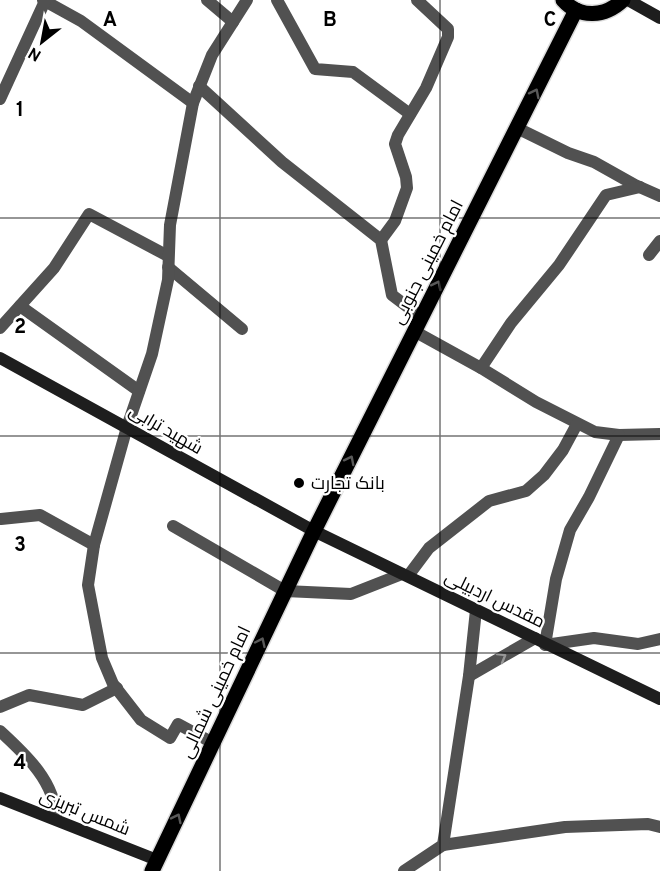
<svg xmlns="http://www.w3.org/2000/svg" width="660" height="871" viewBox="0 0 660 871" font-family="Overpass,Cairo,sans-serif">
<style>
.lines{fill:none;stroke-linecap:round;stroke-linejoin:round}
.primary-casing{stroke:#dbdbdb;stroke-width:18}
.street{stroke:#515151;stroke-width:12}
.secondary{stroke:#1e1e1e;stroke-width:12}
.primary{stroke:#000;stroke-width:15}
.oneway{stroke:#595959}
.oneway2{stroke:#979797}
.grid{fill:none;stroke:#000;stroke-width:1.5;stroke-opacity:0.55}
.poi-dot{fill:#000;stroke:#fff;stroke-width:2}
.labels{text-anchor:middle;stroke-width:4.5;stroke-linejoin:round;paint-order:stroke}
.street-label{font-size:18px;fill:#000;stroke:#fff}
.poi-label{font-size:18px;fill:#000;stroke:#fff;text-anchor:start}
.grid-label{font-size:20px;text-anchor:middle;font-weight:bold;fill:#000;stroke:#fff;stroke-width:4.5;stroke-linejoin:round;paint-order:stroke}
</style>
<rect width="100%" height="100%" fill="#fff"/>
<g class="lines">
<defs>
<g id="primary">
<path d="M563,0C580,19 605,17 623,0"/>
<path d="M152,871L314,531L576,10"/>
</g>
</defs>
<use href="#primary" class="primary-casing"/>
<g class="street">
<path d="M43,0L81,21L193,103"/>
<path d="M207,0L233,22"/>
<path d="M277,0L315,69L353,72L410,114"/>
<path d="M199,86L282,162L381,240L392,295L421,317"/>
<path d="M0,99L45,1"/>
<path d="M517,128L568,153L594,162L635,185L660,196"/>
<path d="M381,240L395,221L407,188L406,177L395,144L398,135L426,88L448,37V29L417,0"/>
<path d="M649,255L660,241"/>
<path d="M168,267L242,329"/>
<path d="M20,306L139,391"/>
<path d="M0,328L54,268L89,214L168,256"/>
<path d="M414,331L481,368L536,402L595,432L619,435L660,434"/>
<path d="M481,368L511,323L559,265L606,195L640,187"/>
<path d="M619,435L589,497L570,530L556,579L545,645L594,638L638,644L660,639"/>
<path d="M1,519L40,515L94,545"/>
<path d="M173,526L285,591L351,594L402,574"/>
<path d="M408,576L429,548L489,501L526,491L544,475L563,450L577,424"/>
<path d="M469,676L535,638"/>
<path d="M0,707L29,695L83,705L117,688"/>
<path d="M0,731C25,754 56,782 56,819"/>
<path d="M213,743L178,724L170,738L141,720L113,684L102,658L88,585L94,545L127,427L152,354L168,280L170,225L193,103L212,55L247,0"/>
<path d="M443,845L565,827L648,824L660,827"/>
<path d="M404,871L443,845L469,676L476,610"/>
</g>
<g class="secondary">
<path d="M628,0L660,18"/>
<path d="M0,358L314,531L660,699"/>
<path d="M0,798L157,860"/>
</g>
<use href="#primary" class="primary"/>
</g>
<defs><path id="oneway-chevron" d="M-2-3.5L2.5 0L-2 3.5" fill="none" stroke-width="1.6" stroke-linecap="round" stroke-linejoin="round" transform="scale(1.5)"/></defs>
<g class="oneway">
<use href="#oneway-chevron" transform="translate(535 93) rotate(-63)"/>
<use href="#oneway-chevron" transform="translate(437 285) rotate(-63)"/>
<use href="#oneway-chevron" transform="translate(350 460) rotate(-63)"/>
<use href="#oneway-chevron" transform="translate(261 642) rotate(-65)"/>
<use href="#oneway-chevron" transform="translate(177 818) rotate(-64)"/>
</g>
<use class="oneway2" href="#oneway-chevron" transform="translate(502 657) rotate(-30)"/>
<path class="grid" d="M220,0V871M440,0V871M0,218H660M0,436H660M0,653H660"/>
<circle class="poi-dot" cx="299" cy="483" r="6"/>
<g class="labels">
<g class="street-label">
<text transform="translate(427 262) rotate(-63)" y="6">امام خمینی جنوبی</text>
<text transform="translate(166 429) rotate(30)" y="6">شهید ترابی</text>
<text transform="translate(495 599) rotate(26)" y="6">مقدس اردبیلی</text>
<text transform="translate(215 692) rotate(-65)" y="6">امام خمینی شمالی</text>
<text transform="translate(85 812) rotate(22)" y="6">شمس تبریزی</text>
</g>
<g class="poi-label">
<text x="311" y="489">بانک تجارت</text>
</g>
</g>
<g class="grid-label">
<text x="110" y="26">A</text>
<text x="330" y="26">B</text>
<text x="550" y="26">C</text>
<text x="20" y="116">1</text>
<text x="20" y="333">2</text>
<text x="20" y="551">3</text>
<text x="20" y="769">4</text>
</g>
<g transform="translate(42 42) rotate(211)" stroke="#ffffff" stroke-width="4.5" paint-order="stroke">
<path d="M0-4.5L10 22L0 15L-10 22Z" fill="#000000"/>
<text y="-9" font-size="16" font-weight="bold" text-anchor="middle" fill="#000000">N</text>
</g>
</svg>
